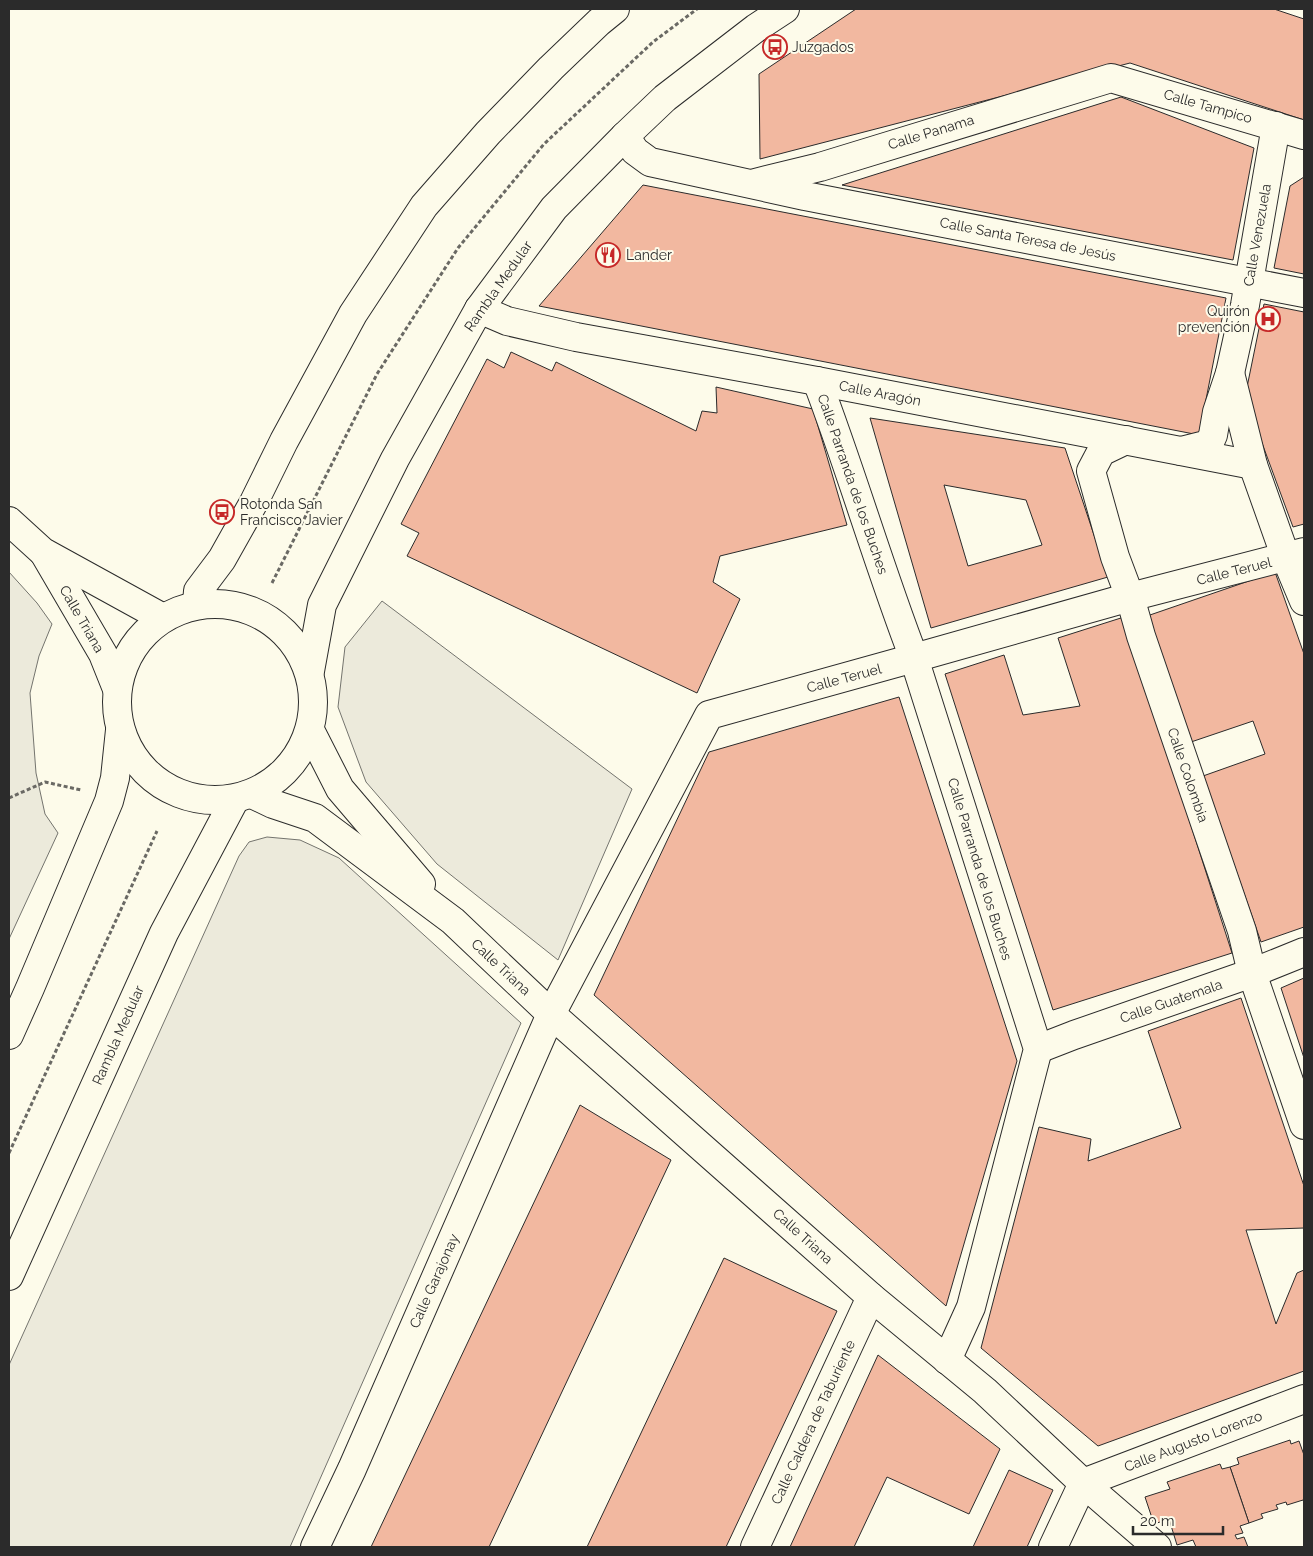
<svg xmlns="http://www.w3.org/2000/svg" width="1313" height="1556" viewBox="0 0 1313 1556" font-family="Raleway,sans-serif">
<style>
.parking{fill:#eceadb;stroke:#74746e}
.building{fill:#f2b8a0;stroke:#2b2b2b;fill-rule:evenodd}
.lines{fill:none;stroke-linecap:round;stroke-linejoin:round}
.minor-casing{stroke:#2b2b2b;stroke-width:30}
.major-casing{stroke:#2b2b2b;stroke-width:30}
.path{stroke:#6a6964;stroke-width:3;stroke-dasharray:4 2.5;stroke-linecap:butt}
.minor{stroke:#fdfbea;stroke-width:28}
.major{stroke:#fdfbea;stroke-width:28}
.labels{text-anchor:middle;stroke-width:4;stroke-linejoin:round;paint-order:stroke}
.poi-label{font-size:14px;fill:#2b2b2b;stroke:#fdfbea;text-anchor:start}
.street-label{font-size:14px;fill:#2b2b2b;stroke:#fdfbea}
</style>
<rect width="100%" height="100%" fill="#fdfbea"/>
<g class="parking">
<path d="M9,572L37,603L52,624L39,656L30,693L36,773L45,814L58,833L9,939Z"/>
<path d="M382,601L632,789L558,960L437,864L366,782L338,707L345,647Z"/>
<path d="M267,837L300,840L339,858L521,1023L290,1547H9V1365L239,856L249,842Z"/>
</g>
<g class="building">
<path d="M856,9H1274L1304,19V120L1130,63L760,159L759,74Z"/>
<path d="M1121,97L1254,148L1233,260L842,185Z"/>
<path d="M1304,177V274L1274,268L1290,186Z"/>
<path d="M643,185L1226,298L1199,435L539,306Z"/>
<path d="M1264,304L1304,312V524L1293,527L1245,397Z"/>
<path d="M511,352L552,371L556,362L696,431L702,411L717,413L716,387L813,409L847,525L720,556L713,582L740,599L697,693L407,556L419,533L401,524L487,359L504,368Z"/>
<path d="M870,418L1065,448L1108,577L931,628ZM944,485L1026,500L1042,545L968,566Z"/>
<path d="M1275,572L1304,654V927L1261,942L1203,776L1265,754L1253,721L1191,742L1147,616Z"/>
<path d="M1124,617L1232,953L1053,1010L945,674L1004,655L1023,715L1080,706L1058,638Z"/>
<path d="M899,697L1017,1061L946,1306L594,995L709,752Z"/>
<path d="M1304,978V1058L1281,988Z"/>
<path d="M1241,998L1304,1186V1228L1246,1230L1276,1324L1297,1273L1304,1270V1371L1098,1446L981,1348L1039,1127L1091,1139L1088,1161L1181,1128L1148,1031Z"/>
<path d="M580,1105L671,1160L489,1547H371Z"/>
<path d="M724,1258L837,1311L726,1547H587Z"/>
<path d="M878,1355L1000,1449L969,1514L887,1477L854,1547H790Z"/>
<path d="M1290,1440L1291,1444L1299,1441L1304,1455V1502L1303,1500L1287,1505L1286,1502L1276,1505L1278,1509L1261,1514L1263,1518L1249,1523L1230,1467L1239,1464L1237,1458Z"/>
<path d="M1220,1464L1222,1469L1230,1467L1249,1523L1240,1526L1243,1533L1235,1535L1237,1539L1244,1537L1248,1547H1196L1193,1540L1177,1545L1169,1519L1154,1524L1145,1497L1170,1489L1167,1482Z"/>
<path d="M1009,1470L1053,1490L1027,1547H973Z"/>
</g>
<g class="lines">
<defs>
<g id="minor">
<path d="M625,136L635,151L650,162L805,196L1304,293"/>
<path d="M755,183L820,167L1111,78L1304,135"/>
<path d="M479,309L507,321L576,337L817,381L1253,465"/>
<path d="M1230,373L1253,465L1286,558L1304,601"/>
<path d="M817,381C852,473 879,567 914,658L1038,1049L971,1307L947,1360"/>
<path d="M1126,440L1101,452L1091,471L1115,557L1130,597L1141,636L1242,931L1252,973L1304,1125"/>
<path d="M1181,451L1209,444L1213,435L1217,412L1230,373L1245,305L1276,126"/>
<path d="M310,730L340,789L421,884"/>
<path d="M252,794L273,804L315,818L453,921L551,1014L871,1297L985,1391L1083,1483L1157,1547"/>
<path d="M1038,1049L1074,1035L1252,973L1304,952"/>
<path d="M315,1547L352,1469L551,1014L709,715L914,658L1130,597L1304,552"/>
<path d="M755,1547L871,1297"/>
<path d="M1053,1547L1083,1483L1304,1399"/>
</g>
<g id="major">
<path d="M9,521L43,552L163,618"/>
<path d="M44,553L103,654L117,689"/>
<circle cx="215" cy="702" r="98"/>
<path d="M197,604L198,591L222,559L254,502L284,441L353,314L424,206L488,133L551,68L599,22L615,9"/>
<path d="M310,671L322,605L395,459L479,309L554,208L625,136L665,98L756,28L785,9"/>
<path d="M9,1035L30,988L109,801L115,778L120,730"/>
<path d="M9,1276L164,933L235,799"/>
</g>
</defs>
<use href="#minor" class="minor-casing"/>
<use href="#major" class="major-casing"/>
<g class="path">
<path d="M272,583L377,374L458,248L544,144L653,42L697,9"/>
<path d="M9,798L45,782L81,790"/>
<path d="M9,1153L157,831"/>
</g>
<use href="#minor" class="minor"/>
<use href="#major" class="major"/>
</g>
<defs>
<symbol id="bus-ring" viewBox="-11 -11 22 22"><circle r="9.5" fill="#fdfbea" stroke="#c62828" stroke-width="1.5"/><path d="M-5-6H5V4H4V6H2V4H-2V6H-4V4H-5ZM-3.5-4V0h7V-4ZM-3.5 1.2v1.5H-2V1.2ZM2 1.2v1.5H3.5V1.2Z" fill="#c62828"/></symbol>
<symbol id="restaurant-ring" viewBox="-11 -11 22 22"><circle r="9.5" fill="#fdfbea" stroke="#c62828" stroke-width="1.5"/><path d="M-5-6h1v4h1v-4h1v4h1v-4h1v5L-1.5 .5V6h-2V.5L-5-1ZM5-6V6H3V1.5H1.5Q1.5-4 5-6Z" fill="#c62828"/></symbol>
<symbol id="hospital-ring" viewBox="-11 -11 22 22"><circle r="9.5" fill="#fdfbea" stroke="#c62828" stroke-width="1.5"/><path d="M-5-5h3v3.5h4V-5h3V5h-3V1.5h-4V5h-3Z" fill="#c62828"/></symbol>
</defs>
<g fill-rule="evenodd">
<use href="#bus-ring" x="761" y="33" width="28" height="28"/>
<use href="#restaurant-ring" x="594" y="241" width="28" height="28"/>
<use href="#hospital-ring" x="1254" y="305" width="28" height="28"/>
<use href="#bus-ring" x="208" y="498" width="28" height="28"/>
</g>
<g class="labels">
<g class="poi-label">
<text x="792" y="52">Juzgados</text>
<text x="626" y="260">Lander</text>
<text x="1250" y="316" text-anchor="end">Quirón<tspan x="1250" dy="16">prevención</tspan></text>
<text x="240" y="509">Rotonda San<tspan x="240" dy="16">Francisco Javier</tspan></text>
</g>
<g class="street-label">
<text transform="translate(1208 106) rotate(16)" y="5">Calle Tampico</text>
<text transform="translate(931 132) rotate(-17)" y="5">Calle Panama</text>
<text transform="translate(1257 235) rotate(-80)" y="5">Calle Venezuela</text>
<text transform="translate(1028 239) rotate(11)" y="5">Calle Santa Teresa de Jesús</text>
<text transform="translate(498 286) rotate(-55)" y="5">Rambla Medular</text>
<text transform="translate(880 393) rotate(11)" y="5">Calle Aragón</text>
<text transform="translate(853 484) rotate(71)" y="5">Calle Parranda de los Buches</text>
<text transform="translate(1234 571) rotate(-14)" y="5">Calle Teruel</text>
<text transform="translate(82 619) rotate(60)" y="5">Calle Triana</text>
<text transform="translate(844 678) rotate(-15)" y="5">Calle Teruel</text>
<text transform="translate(1188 775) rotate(71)" y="5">Calle Colombia</text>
<text transform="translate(980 869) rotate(73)" y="5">Calle Parranda de los Buches</text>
<text transform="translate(501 967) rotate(43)" y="5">Calle Triana</text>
<text transform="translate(1171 1001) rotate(-19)" y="5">Calle Guatemala</text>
<text transform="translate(118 1035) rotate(-66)" y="5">Rambla Medular</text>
<text transform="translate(803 1236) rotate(42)" y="5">Calle Triana</text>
<text transform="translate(434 1281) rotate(-66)" y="5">Calle Garajonay</text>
<text transform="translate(813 1422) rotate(-65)" y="5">Calle Caldera de Taburiente</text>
<text transform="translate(1193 1441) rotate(-21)" y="5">Calle Augusto Lorenzo</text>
</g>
</g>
<rect width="1313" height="1556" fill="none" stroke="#2b2b2b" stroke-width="20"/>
<path d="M1133 1526v8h90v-8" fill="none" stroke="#2b2b2b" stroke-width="2.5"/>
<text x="1140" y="1526" font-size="15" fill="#2b2b2b" stroke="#fdfbea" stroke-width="4" paint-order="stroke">20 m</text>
</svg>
